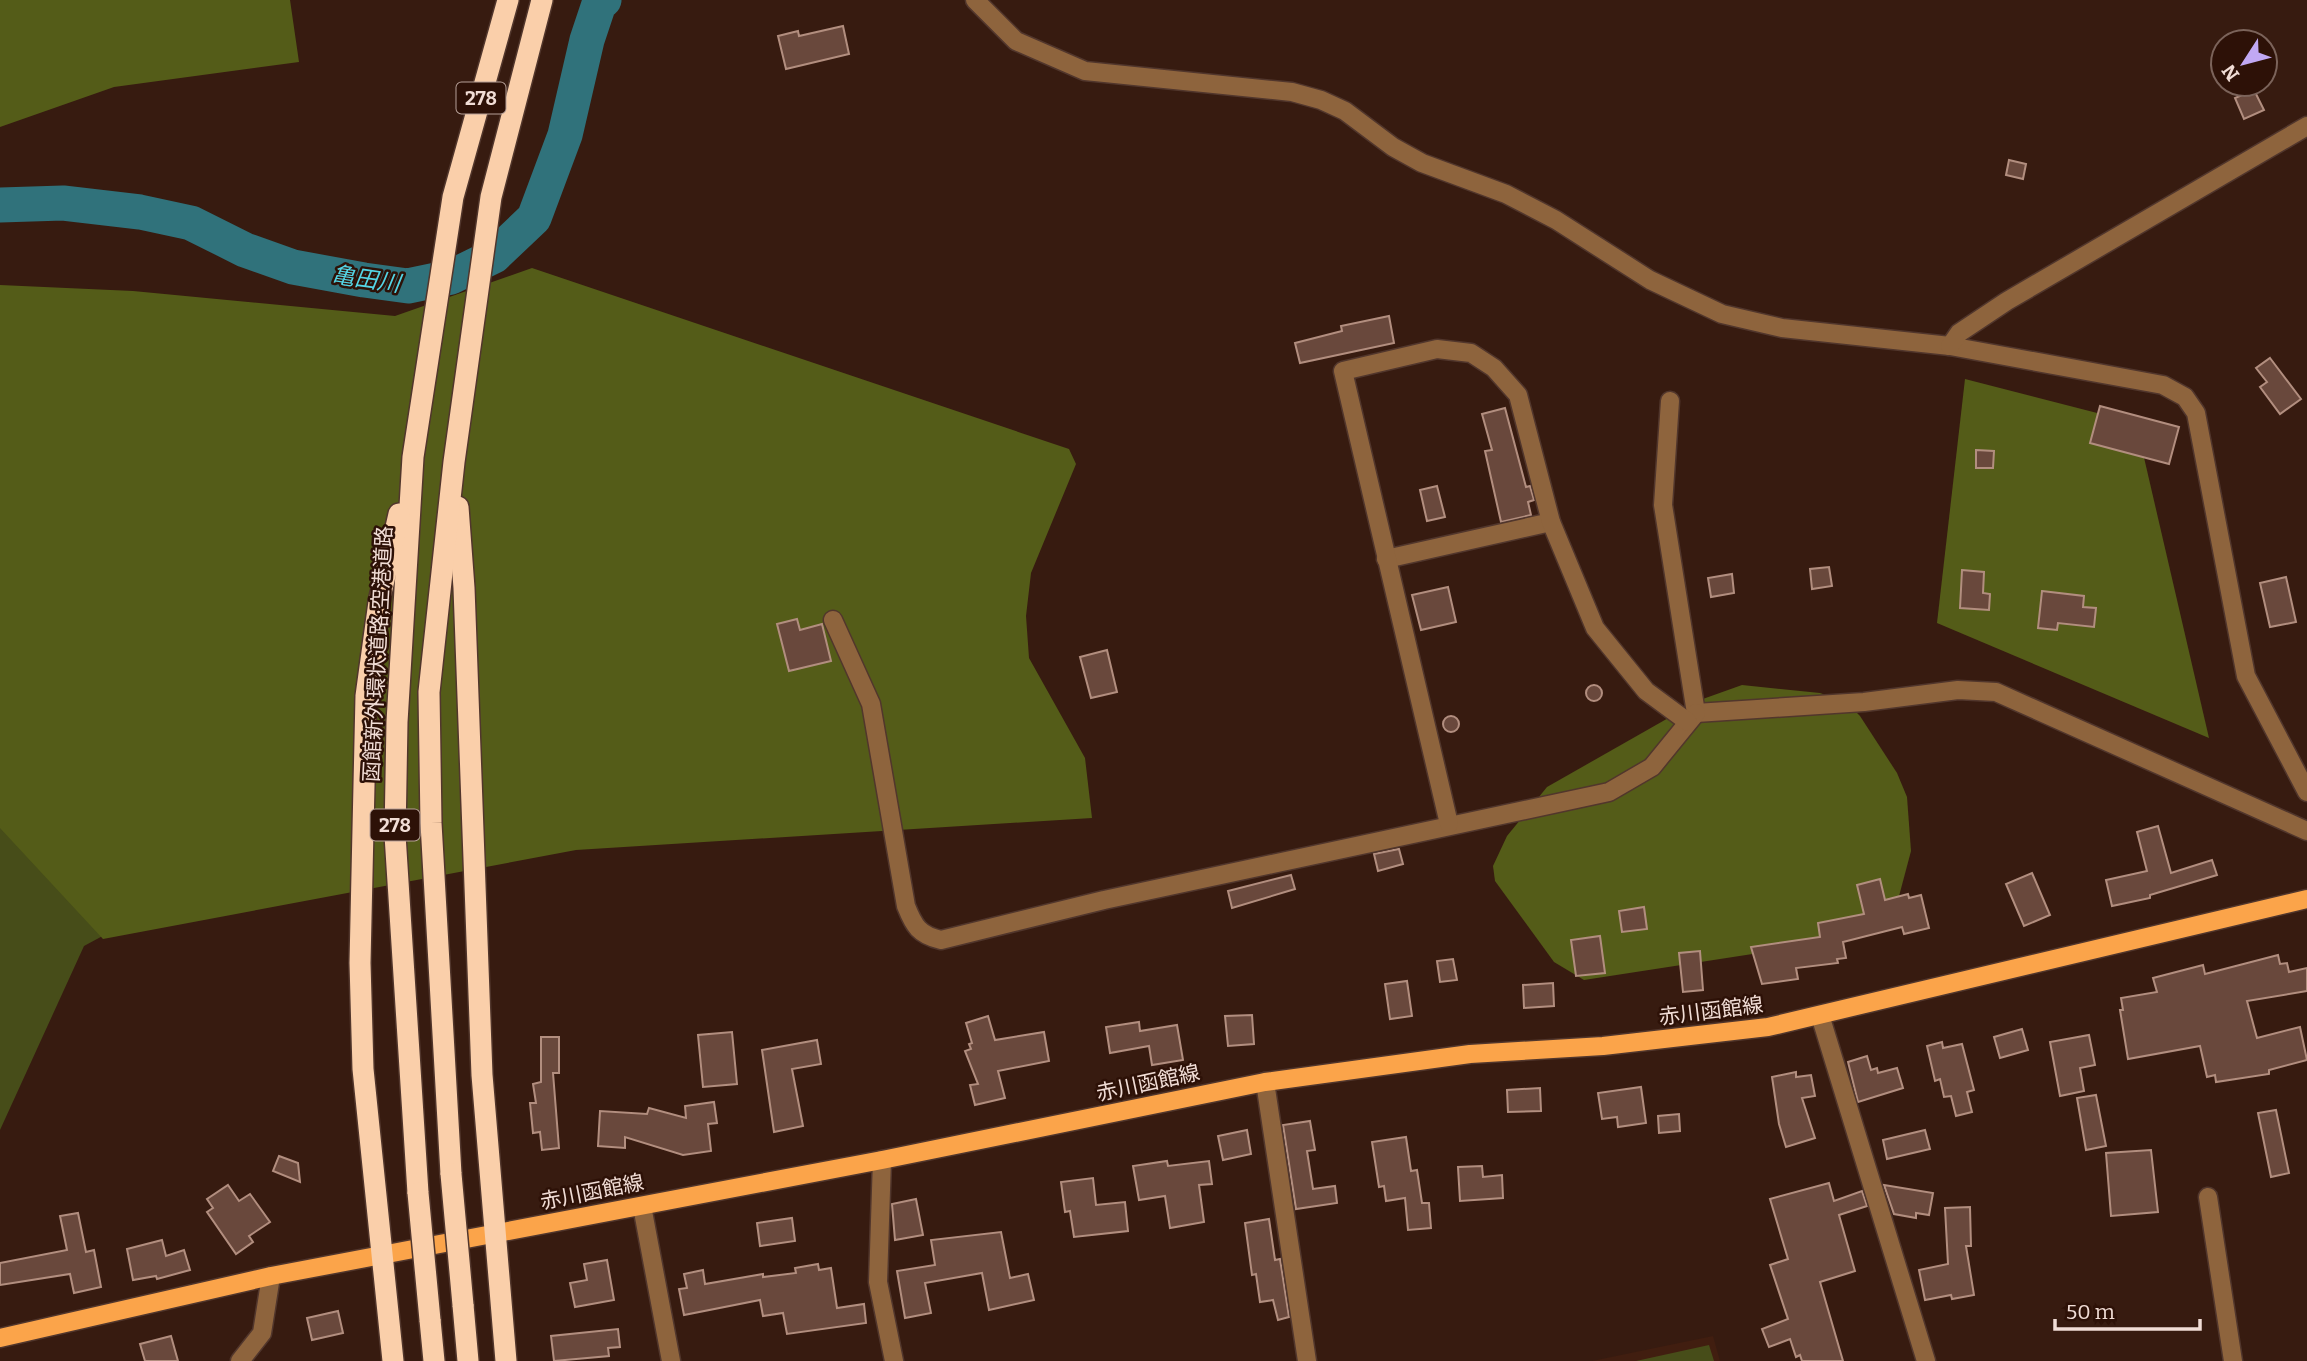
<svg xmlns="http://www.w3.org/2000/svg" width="2307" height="1361" viewBox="0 0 2307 1361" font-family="Bitter,'Noto Sans JP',serif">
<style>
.built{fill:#411e10}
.green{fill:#474d19}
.forest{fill:#545c18}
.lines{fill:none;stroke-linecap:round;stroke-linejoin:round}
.river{stroke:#30727b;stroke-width:35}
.building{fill:#69483c;stroke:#b28e7f;stroke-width:2}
.minor-casing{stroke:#51362c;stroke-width:21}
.major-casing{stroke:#51362c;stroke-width:21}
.highway-casing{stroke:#51362c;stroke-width:24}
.minor{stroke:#8e643d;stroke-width:18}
.major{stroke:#fba44a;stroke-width:18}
.highway{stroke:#facfaa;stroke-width:21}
.highway-bridge-casing{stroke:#51362c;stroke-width:24;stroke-linecap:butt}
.highway-bridge{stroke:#facfaa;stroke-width:21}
.labels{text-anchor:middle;stroke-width:5;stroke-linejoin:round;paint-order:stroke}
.shield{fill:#2d1107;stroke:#b6a098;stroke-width:2}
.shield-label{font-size:19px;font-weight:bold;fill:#f1ddd6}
.street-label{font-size:21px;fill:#f1ddd6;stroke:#2d1107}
.water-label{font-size:23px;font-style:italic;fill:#54d5e5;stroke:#2d1107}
</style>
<rect width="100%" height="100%" fill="#371b10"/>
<path class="built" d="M1713,1336L1720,1361H1592Z"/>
<g class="green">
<path d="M0,754L162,904L84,946L0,1130Z"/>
<path d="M1709,1345L1714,1361H1636Z"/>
</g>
<g class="forest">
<path d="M0,0H290L299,62L114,87L0,127Z"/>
<path d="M532,268L1069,449L1076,464L1031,573L1026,616L1029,658L1085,758L1092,818L576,850L103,939L0,828V285L133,291L395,316Z"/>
<path d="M1965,379L2136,423L2209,738L1937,623Z"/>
<path d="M1742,685L1820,693L1846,702L1860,716L1897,773L1907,797L1911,851L1898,900L1843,940L1584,980L1554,962L1495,881L1493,866L1507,836L1547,787L1700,700Z"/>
</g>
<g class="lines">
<path class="river" d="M0,205L63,203L140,212L191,223L245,250L293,267L364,280L408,286L451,277L494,256L534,218L565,135L587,40L599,4L604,0"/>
</g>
<g class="building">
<path d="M843,26L849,54L786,69L778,36L798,31L799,36Z"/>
<path d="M2254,90L2264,110L2244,119L2235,98Z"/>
<path d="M2009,160L2026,164L2023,179L2006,175Z"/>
<path d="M1389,316L1394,343L1300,363L1295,343L1342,331L1341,326Z"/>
<path d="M2270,358L2301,399L2280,414L2260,387L2267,382L2256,368Z"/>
<path d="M2100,406L2179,427L2169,464L2090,443Z"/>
<path d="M1505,408L1526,487L1530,486L1534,500L1528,502L1531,515L1501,522L1485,451L1492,450L1482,414Z"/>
<path d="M1976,450L1994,451L1993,468H1976Z"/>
<path d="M1437,486L1445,517L1427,521L1420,490Z"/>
<path d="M1829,567L1832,586L1812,589L1810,569Z"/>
<path d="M1962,570L1984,572L1983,593L1990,594L1989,610L1960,608Z"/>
<path d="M1732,574L1734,593L1711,597L1708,578Z"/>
<path d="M2286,577L2296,622L2270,627L2260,583Z"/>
<path d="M1448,587L1456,622L1421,630L1412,595Z"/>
<path d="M2042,591L2084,596L2083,607L2096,608L2094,627L2058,623L2057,630L2038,628Z"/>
<path d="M797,619L800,630L822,624L831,661L789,671L777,624Z"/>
<path d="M1107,650L1117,692L1091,698L1080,657Z"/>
<circle cx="1594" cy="693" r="8"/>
<circle cx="1451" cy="724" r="8"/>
<path d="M2158,826L2171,873L2212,860L2217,875L2150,895V898L2112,906L2106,880L2147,871L2137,832Z"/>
<path d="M1399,849L1403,864L1378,871L1374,854Z"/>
<path d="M2032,873L2050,915L2024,926L2006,884Z"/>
<path d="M1291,875L1295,889L1232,908L1228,891Z"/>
<path d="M1880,879L1885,900L1908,894L1909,898L1921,895L1929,928L1904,934L1902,927L1843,942L1846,958L1837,959L1838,963L1796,968L1798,979L1762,984L1751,947L1820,937L1818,923L1864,914L1857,885Z"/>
<path d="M1644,907L1647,929L1622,932L1619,911Z"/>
<path d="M1600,936L1605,973L1576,976L1571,940Z"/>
<path d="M1700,951L1703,990L1683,992L1679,953Z"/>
<path d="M2278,955L2280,964L2287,963L2289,972L2307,968V991L2247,1001L2257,1038L2300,1027L2307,1060L2269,1070V1074L2216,1082L2215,1075L2207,1077L2200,1046L2128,1059L2120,1010H2123L2121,998L2157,992L2153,978L2203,965L2205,974Z"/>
<path d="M1453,959L1457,980L1440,982L1437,961Z"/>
<path d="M1407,981L1412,1016L1390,1019L1385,984Z"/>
<path d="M1553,983L1554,1006L1524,1008L1523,985Z"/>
<path d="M1252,1015L1254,1044L1228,1046L1225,1016Z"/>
<path d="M988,1016L995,1040L1044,1032L1049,1061L998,1071L1005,1098L975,1105L970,1085L978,1084L965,1051L971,1049L969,1044L972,1043L966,1023Z"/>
<path d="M1139,1022L1140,1031L1177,1025L1183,1060L1152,1065L1149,1046L1110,1053L1106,1027Z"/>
<path d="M2022,1029L2028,1050L2000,1058L1994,1037Z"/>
<path d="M732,1032L737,1084L703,1087L698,1035Z"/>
<path d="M2089,1035L2095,1065L2080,1068L2084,1091L2060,1096L2050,1042Z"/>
<path d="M541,1037H559V1073H553L559,1148L542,1150L540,1132L533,1133L530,1103H536L533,1084L541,1082Z"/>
<path d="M817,1040L821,1064L792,1069L803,1126L774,1132L762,1050Z"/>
<path d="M1942,1042L1943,1048L1962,1044L1974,1090L1967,1092L1972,1112L1956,1116L1951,1096L1944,1097L1940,1079L1935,1081L1927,1046Z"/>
<path d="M1867,1056L1871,1070L1877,1068L1878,1073L1897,1068L1903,1088L1858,1102L1848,1062Z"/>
<path d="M1796,1072V1077L1811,1075L1815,1096L1802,1098L1815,1138L1786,1147L1779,1124L1772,1077Z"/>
<path d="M1641,1087L1646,1123L1618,1127L1617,1117L1602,1119L1598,1093Z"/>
<path d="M1540,1088L1541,1111L1508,1112L1507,1090Z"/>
<path d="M2096,1095L2106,1146L2086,1150L2077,1098Z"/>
<path d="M714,1102L717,1123L708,1124L711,1151L683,1155L625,1137V1148L598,1146L600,1111L647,1114L649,1108L686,1118L685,1106Z"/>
<path d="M2276,1110L2289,1173L2271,1177L2258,1113Z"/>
<path d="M1679,1114L1680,1131L1659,1133L1658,1116Z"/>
<path d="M1310,1121L1315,1150L1307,1151L1313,1189L1335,1186L1337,1203L1296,1209L1283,1125Z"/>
<path d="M1247,1130L1251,1154L1223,1160L1218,1136Z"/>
<path d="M1925,1130L1930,1149L1887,1159L1883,1140Z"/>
<path d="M1406,1137L1411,1171L1417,1170L1422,1203H1429L1431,1228L1408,1230L1405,1198L1386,1201L1384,1186L1379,1187L1372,1142Z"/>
<path d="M2151,1150L2158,1212L2111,1216L2106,1153Z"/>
<path d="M279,1156L298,1163L300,1182L273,1171Z"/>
<path d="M1167,1161L1168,1166L1209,1161L1212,1184L1199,1185L1204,1222L1170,1228L1165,1196L1139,1200L1133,1166Z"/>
<path d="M1482,1166L1483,1177L1502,1175L1503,1198L1460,1201L1458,1167Z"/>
<path d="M1093,1178L1096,1205L1125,1202L1128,1231L1074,1237L1070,1211L1065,1212L1061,1182Z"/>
<path d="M1829,1183L1834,1201L1862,1191L1867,1206L1839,1215L1855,1271L1820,1282L1843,1361H1802L1800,1355L1796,1357L1790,1339L1769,1347L1762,1329L1788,1319L1770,1265L1788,1259L1770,1199Z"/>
<path d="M228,1185L239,1201L250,1194L270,1222L249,1236L253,1242L236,1254L207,1212L213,1208L207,1199Z"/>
<path d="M1884,1185L1933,1193L1929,1215L1916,1213V1218L1894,1214Z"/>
<path d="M916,1199L923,1235L895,1240L892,1204Z"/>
<path d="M1970,1207L1971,1246H1966L1974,1295L1952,1299L1951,1295L1925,1300L1919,1270L1948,1264L1945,1208Z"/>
<path d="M78,1213L86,1252L94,1250L101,1287L74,1293L70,1274L0,1285V1263L67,1250L60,1216Z"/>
<path d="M792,1218L795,1241L760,1246L757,1223Z"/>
<path d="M1269,1219L1275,1260L1280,1259L1289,1317L1278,1320L1273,1300L1260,1302L1256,1274L1252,1275L1245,1223Z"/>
<path d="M1001,1232L1010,1278L1028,1274L1034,1300L989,1310L982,1273L925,1283L931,1313L905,1318L897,1271L935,1265L931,1240Z"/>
<path d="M162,1240L166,1256L184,1250L190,1270L157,1279L156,1276L133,1280L127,1249Z"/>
<path d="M607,1260L614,1300L575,1307L570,1283L587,1280L584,1264Z"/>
<path d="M818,1264L819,1270L831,1268L837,1308L864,1304L866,1323L787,1334L783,1313L763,1316L760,1300L684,1315L679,1289L687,1288L684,1274L703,1270L705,1284L763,1274V1277L796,1273L795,1268Z"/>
<path d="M338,1311L343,1333L312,1340L307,1318Z"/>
<path d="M618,1329L620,1347L608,1348L609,1356L554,1361L551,1336Z"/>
<path d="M171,1336L178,1361H145L140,1344Z"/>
</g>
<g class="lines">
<defs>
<g id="minor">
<path d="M975,0L1016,41L1085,71L1292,92L1321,100L1345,111L1393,147L1422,163L1506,194L1556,220L1650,280L1722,314L1782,328L1950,346L2163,385L2185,397L2196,413L2246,676L2307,792"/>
<path d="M1950,346L1959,333L2007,301L2307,126"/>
<path d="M1670,401L1663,505L1696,713L1864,702L1958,690L1996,692L2307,831"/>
<path d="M1386,559L1551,522"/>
<path d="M833,620L871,704L906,906C914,926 919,935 941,940L1104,900L1609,792L1652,767L1696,713"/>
<path d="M1449,824L1343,371L1437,349L1471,353L1494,368L1518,395L1551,522L1595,628L1646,691L1688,722"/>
<path d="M1820,1015L1926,1361"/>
<path d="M1265,1082L1307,1361"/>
<path d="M882,1160L878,1282L894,1361"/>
<path d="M2208,1197L2233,1361"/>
<path d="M642,1206L671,1361"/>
<path d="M240,1361L262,1333L271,1276"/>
</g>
<path id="major" d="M0,1338L271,1276L882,1160L1265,1082L1470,1054L1603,1046L1768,1027L2307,899"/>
<g id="highway">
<path d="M458,507L464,588L482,1075L506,1361"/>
<path d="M451,1174L431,823L429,692L454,462L491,197L542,0"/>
<path d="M418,1193L395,835L397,722L413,457L453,197L508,0"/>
<path d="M463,1305L468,1361"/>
<path d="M430,1320L434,1361"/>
<path d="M393,1361L363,1069L360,963L366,696L379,602L399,514"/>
</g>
</defs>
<use href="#minor" class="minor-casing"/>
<use href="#major" class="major-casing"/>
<use href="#highway" class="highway-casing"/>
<use href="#minor" class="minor"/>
<use href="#major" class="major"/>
<use href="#highway" class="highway"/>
<defs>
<g id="highway-bridge">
<path d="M451,1174L463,1305"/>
<path d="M418,1193L430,1320"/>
</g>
</defs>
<use href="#highway-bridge" class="highway-bridge-casing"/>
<use href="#highway-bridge" class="highway-bridge"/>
</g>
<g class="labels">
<g class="shield">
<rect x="456.5" y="82.5" width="49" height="31" rx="5"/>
<rect x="370.5" y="809.5" width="49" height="31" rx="5"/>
</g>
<g class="shield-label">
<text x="481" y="105">278</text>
<text x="395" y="832">278</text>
</g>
<g class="street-label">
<text transform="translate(378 654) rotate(-87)" y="7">函館新外環状道路;空港道路</text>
<text transform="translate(1711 1011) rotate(-7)" y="7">赤川函館線</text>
<text transform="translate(1148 1083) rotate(-12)" y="7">赤川函館線</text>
<text transform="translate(592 1192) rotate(-11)" y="7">赤川函館線</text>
</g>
<g class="water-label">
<text transform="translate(366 279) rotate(8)" y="8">亀田川</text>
</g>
</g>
<g transform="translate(2244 63) rotate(234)"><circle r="33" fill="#2d1107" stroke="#7b635a" stroke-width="2"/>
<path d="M0-5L12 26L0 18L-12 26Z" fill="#c1a8f3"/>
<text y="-10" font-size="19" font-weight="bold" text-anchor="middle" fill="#f1ddd6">N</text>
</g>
<path d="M2055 1319v10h145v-10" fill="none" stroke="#f1ddd6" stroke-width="3.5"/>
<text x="2066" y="1319" font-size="21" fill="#f1ddd6" stroke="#2d1107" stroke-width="5" paint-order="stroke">50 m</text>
</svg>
